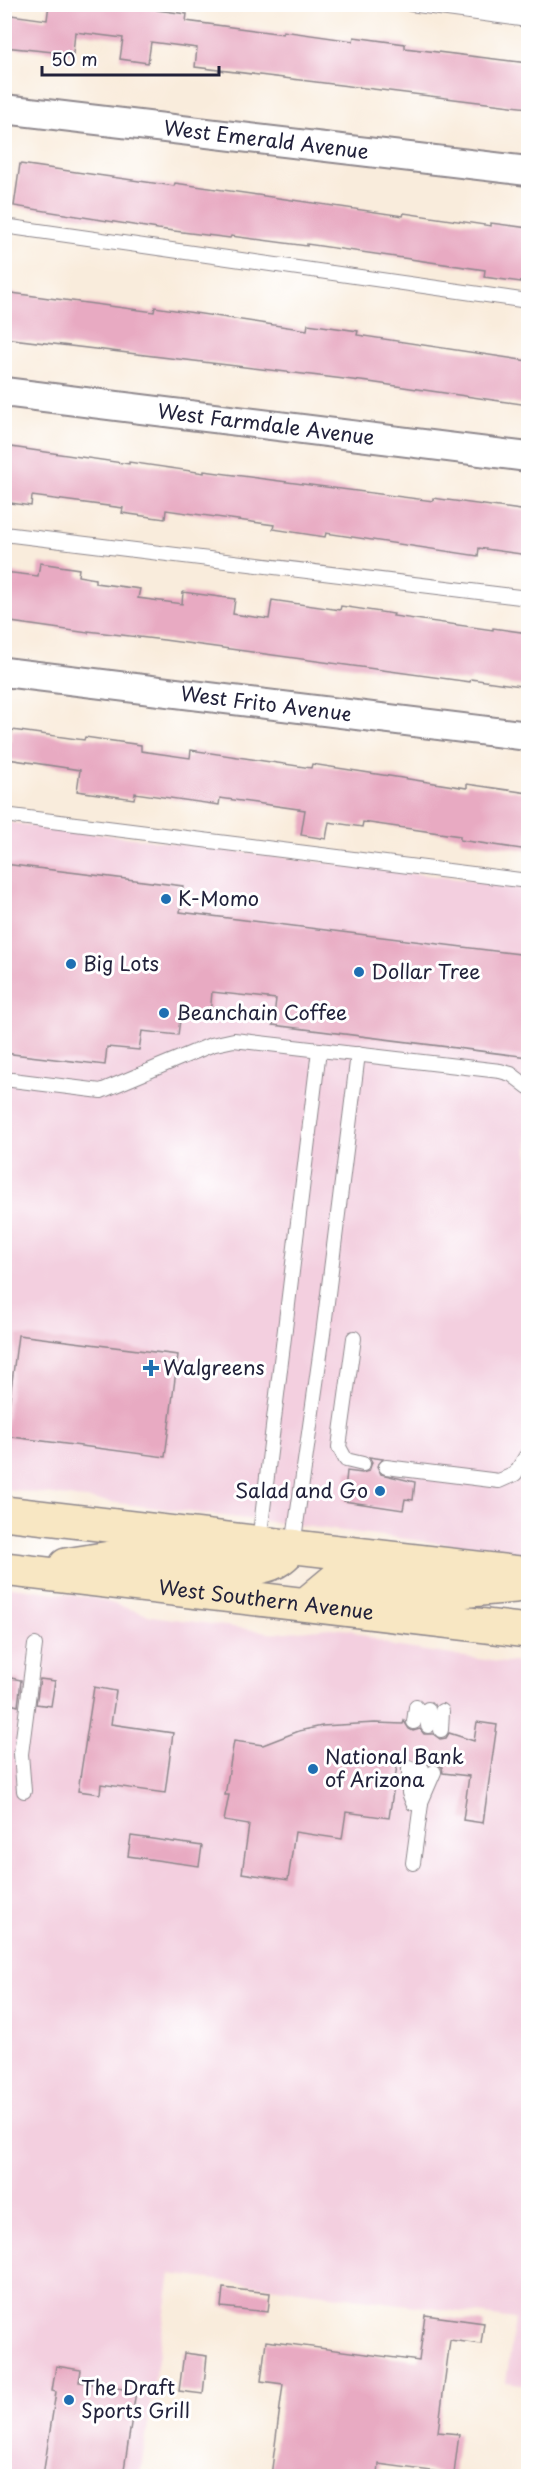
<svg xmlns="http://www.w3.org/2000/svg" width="533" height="2481" viewBox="0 0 533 2481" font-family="'Playpen Sans',sans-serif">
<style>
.built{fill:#f3cfdf}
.building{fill:#e8aac2}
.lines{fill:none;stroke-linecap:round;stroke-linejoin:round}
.service-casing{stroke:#8e878c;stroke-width:16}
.minor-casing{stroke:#8e878c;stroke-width:32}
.secondary-casing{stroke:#8e878c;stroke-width:36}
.service{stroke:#fff;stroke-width:14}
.minor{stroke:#fff;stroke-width:28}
.secondary{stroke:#f8e7c3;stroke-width:33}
.poi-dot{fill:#1f6fb2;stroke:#fff;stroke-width:2}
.labels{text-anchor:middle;stroke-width:6;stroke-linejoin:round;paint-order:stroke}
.street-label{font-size:20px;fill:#22223b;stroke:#fff}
.poi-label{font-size:20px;fill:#22223b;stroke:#fff;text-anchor:start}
</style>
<rect width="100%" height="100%" fill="#fff"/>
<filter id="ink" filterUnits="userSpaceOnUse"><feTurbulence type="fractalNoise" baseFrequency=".0167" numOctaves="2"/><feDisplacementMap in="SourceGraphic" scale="12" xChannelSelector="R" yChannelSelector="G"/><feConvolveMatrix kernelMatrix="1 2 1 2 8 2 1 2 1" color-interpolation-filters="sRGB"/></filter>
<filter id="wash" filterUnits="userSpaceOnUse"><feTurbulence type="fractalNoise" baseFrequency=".008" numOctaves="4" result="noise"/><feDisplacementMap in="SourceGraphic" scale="24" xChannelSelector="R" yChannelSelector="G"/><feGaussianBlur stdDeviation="1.35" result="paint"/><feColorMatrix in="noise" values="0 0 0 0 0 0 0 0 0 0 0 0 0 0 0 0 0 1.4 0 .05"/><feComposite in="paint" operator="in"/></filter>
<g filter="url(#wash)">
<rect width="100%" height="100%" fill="#f9ecdc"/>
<g class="built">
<path d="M5,822L528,888V1554L5,1489Z"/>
<path d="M5,1586L95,1598L152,1616L276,1633L330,1628L350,1630L393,1646L505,1663L528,1660V2385L506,2382L515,2319L171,2274L140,2476H5Z"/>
</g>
<g id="blocks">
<g class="building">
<path d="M49,4H158L157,10L187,14L186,21L283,34V31L353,41L354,37L405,44V48L528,63V108L195,67L197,48L151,42L148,63L120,59L123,38L75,32L73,54L4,47V14L47,20Z"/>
<path d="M20,164L174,186L175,183L403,216L404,213L491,226V223L528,228V283L484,277L485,270L307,244V246L231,236L230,238L158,229L14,206Z"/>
<path d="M4,292L154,312L155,307L307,330L308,324L358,331L357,335L528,361V405L369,382L4,338Z"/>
<path d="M4,446L129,464V462L204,473V471L433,501V498L528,511V555L479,548L478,556L326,533L325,537L273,529L274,525L166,510L165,519L122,513L123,508L32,496L31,506L4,502Z"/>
<path d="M40,563L79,569L78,576L95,579V583L140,589L138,598L182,604L183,592L235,599L233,614L269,619L272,600L340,610L341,606L394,614L393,616L493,630V628L528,633V687L471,679L470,682L164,640L88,631V633L4,621V572L38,576Z"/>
<path d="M12,730L84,740L85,737L141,745V751L190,758L191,750L311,768L312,764L467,788V784L528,793V850L460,840V836L363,822L362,827L329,822L326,839L301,835L305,810L220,798L219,805L135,793L134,799L77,791L80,770L8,759Z"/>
<path d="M4,864L183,886L180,912L528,955V1057L273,1025L276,999L212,992L210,1015L181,1012L178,1035L142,1031L139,1050L107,1047L105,1065L4,1053Z"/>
<path d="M18,1335L178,1355L165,1457L5,1436Z"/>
<path d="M369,1457L383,1459L377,1466L381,1474L415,1482L413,1500L405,1499L403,1510L344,1501L347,1471L362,1473L369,1471L372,1462Z"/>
<path d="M11,1678L21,1680L18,1706L7,1703Z"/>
<path d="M40,1679L55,1681L51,1706L36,1704Z"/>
<path d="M94,1687L116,1691L111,1724L173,1733L165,1793L101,1784L100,1794L78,1791Z"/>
<path d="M404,1721L409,1729L413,1731L420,1729L424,1734H433L440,1739L446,1738L449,1733L474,1741L477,1722L497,1725L483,1823L463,1820L469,1776L443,1773L442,1767L437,1764H430L422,1760L416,1763L408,1759L404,1761L400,1766H397L389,1818L346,1812L342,1839L295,1832L288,1880L242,1873L249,1825L224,1821L229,1795H225L234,1741L263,1745L299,1731L322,1726L375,1723L403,1724Z"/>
<path d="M131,1836L202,1846L199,1866L128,1856Z"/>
<path d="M223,2288L270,2293L268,2312L221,2307Z"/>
<path d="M425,2315L484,2323L481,2344L450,2340L438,2432L459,2434L454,2474L379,2464L378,2476H271L283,2384L261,2381L266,2341L419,2361Z"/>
<path d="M184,2353L207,2356L203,2394L179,2391Z"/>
<path d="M56,2366L81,2370L79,2382L136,2391L123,2476H43L56,2392L52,2391Z"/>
</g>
</g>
</g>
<g filter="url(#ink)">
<use href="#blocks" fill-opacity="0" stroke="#8e878c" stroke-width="1.5"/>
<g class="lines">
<defs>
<g id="service">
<path d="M410,4L528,20"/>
<path d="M4,226L528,301"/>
<path d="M4,534L528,598"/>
<path d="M4,815L528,881"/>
<path d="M4,1079L101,1091L211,1045L234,1040L500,1071L511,1074L528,1087"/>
<path d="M354,1338L339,1447L346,1460L363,1464"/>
<path d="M386,1467L499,1481L515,1474L528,1453"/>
<path d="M259,1542L319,1050"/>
<path d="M293,1546L323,1334L358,1054"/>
<path d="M414,1722L416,1707"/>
<path d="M428,1726V1709"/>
<path d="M441,1730L442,1711"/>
<path d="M409,1768V1793L413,1803L421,1804"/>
<path d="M24,1791L21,1754L35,1645"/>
<path d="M421,1802L434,1772"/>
<path d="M413,1863L421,1804L419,1799L422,1769"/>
</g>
<g id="minor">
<path id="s1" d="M4,109L528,171"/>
<path id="s2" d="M4,392L528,457"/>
<path id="s3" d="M4,672L528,736"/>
</g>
<g id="secondary">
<path d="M4,1513L528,1574"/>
<path d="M66,1565L129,1555L253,1568C272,1565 281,1561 293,1546"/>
<path id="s4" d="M4,1569L528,1631"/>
<path d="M306,1604L336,1579L459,1591L515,1586"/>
</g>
</defs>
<use href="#service" class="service-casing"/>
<use href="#minor" class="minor-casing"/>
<use href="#secondary" class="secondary-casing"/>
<use href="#service" class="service"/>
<use href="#minor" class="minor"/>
<use href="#secondary" class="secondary"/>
</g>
</g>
<g class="poi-dot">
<circle cx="166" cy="899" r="6"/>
<circle cx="71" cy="964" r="6"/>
<circle cx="359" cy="972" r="6"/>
<circle cx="164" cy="1013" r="6"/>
<path d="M148 1359h6v6h6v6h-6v6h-6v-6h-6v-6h6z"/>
<circle cx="380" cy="1491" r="6"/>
<circle cx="313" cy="1769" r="6"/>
<circle cx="69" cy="2400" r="6"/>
</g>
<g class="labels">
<g class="street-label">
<text dy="7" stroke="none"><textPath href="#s1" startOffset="264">West Emerald Avenue</textPath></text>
<text dy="7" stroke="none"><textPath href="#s2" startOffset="264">West Farmdale Avenue</textPath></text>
<text dy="7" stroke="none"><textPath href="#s3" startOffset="264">West Frito Avenue</textPath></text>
<text dy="7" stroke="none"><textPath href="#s4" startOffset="264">West Southern Avenue</textPath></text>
</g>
<g class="poi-label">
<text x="178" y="906">K-Momo</text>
<text x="83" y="971">Big Lots</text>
<text x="371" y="979">Dollar Tree</text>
<text x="176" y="1020">Beanchain Coffee</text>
<text x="163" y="1375">Walgreens</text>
<text x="368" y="1498" text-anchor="end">Salad and Go</text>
<text x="325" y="1764">National Bank<tspan x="325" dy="23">of Arizona</tspan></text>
<text x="81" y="2395">The Draft<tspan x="81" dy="23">Sports Grill</tspan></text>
</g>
</g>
<rect width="533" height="2481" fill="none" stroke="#fff" stroke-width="24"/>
<path d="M42 66v9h177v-9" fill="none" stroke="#22223b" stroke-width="3"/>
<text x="51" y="66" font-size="18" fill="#22223b" stroke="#ffffff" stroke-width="4.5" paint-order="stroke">50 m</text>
</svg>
